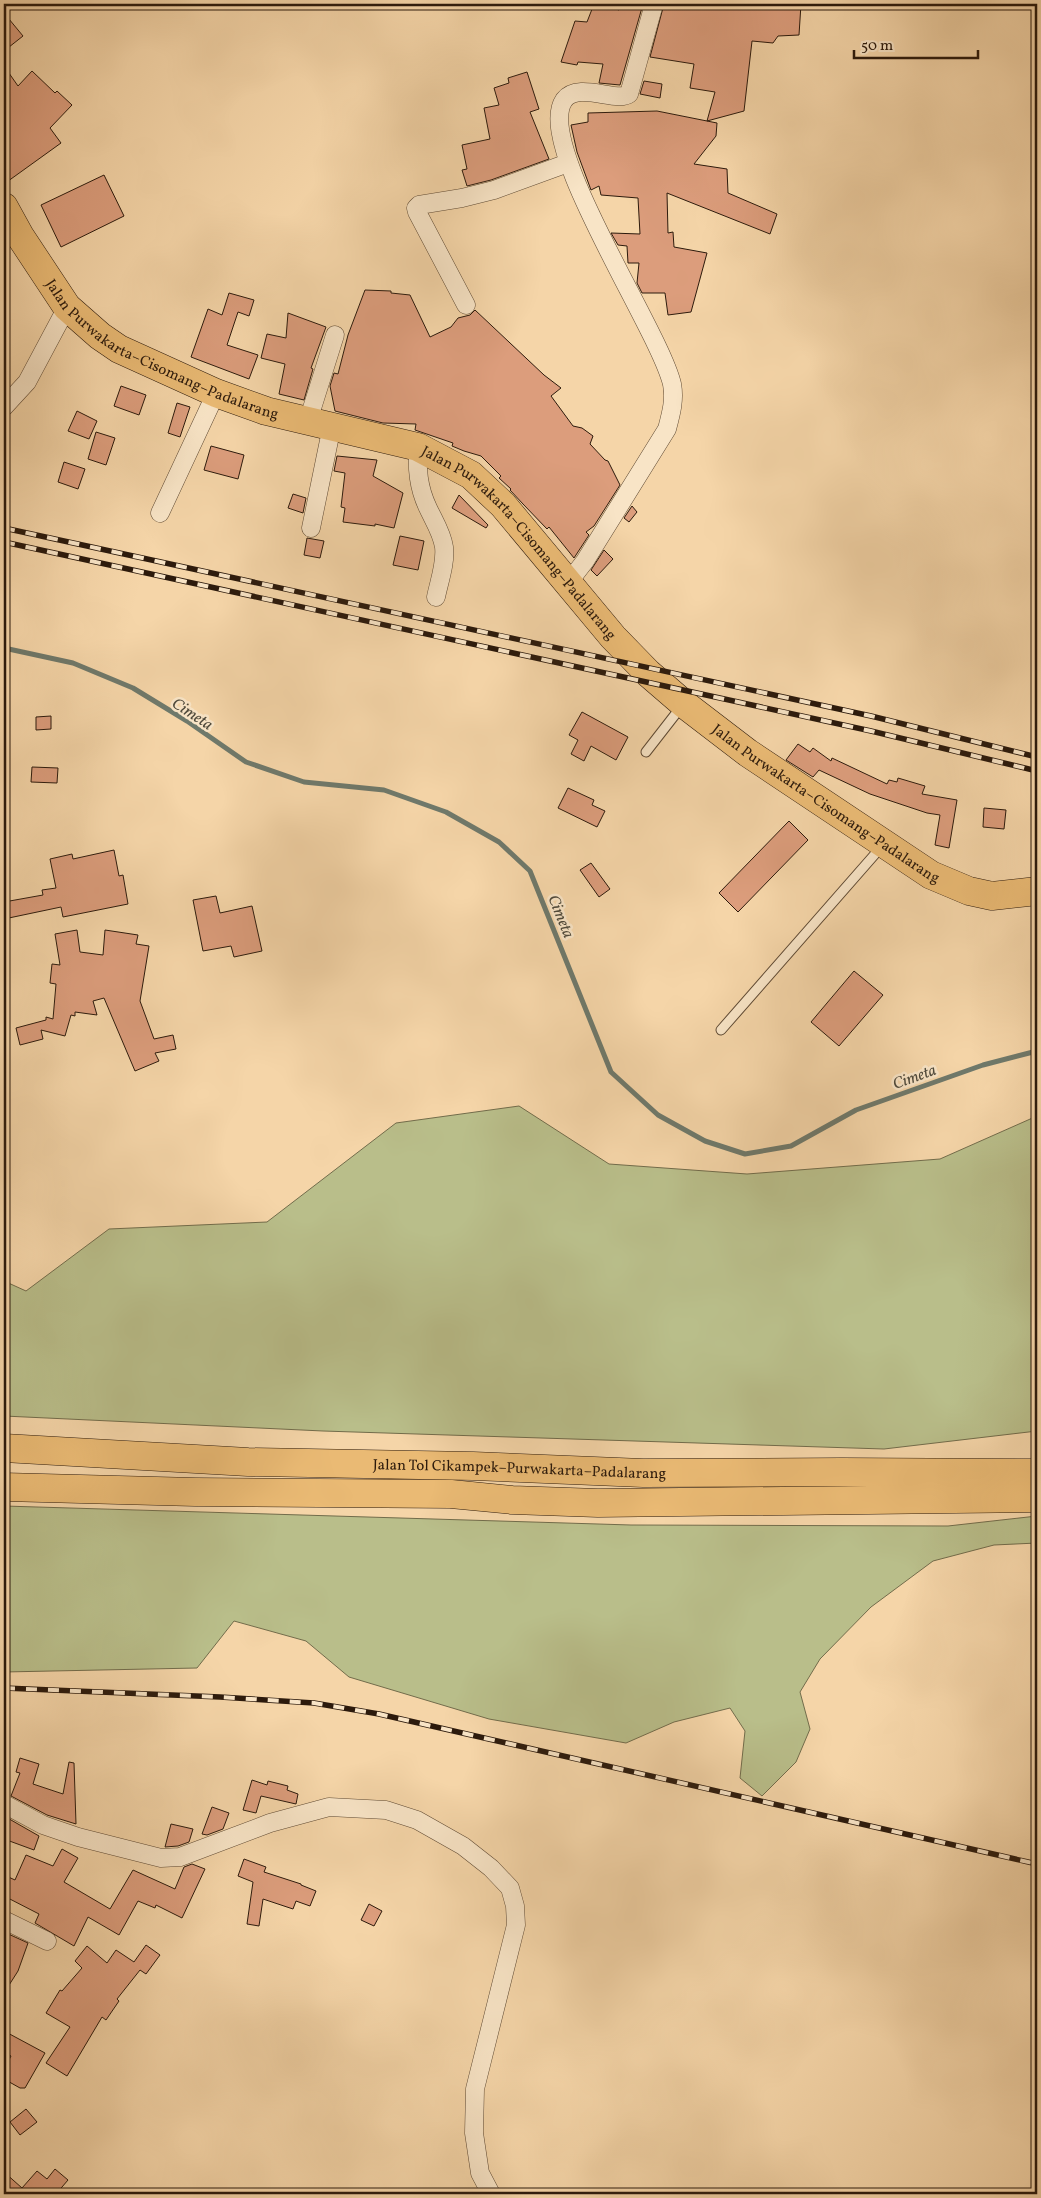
<svg xmlns="http://www.w3.org/2000/svg" width="1041" height="2198" viewBox="0 0 1041 2198" font-family="Vollkorn,serif">
<style>
.green{fill:#b9be8a;stroke:#726c4b}
.lines{fill:none;stroke-linecap:round;stroke-linejoin:round}
.stream{stroke:#6f796b;stroke-width:5}
.building{fill:#dc9d7c;stroke:#2c1a0c}
.lane-casing{stroke:#5e4933;stroke-width:11}
.street-casing{stroke:#5e4933;stroke-width:19}
.highway-casing{stroke:#2c1a0c;stroke-width:29}
.lane{stroke:#f8e4c6;stroke-width:9}
.street{stroke:#f8e4c6;stroke-width:18}
.highway{stroke:#eaba74;stroke-width:28}
.rail-casing{stroke:#2c1a0c;stroke-width:5.5}
.rail{stroke:#f8e4c6;stroke-width:4;stroke-dasharray:11;stroke-linecap:butt}
.labels{text-anchor:middle;stroke-width:5;stroke-linejoin:round;paint-order:stroke}
.street-label{font-size:15px;fill:#2c1a0c;stroke:#f8e4c6}
.water-label{font-size:16px;font-style:italic;fill:#4e493b;stroke:#f8e4c6}
</style>
<rect width="100%" height="100%" fill="#f5d5a8"/>
<filter id="stains"><feTurbulence type="fractalNoise" baseFrequency=".004" numOctaves="4"/><feColorMatrix values="0 0 0 0 .2 0 0 0 0 .09 0 0 0 0 .02 0 0 0 .5 -.17"/></filter>
<radialGradient id="worn" r=".72"><stop offset=".6" stop-color="#630" stop-opacity="0"/><stop offset="1" stop-color="#630" stop-opacity=".3"/></radialGradient>
<g class="green">
<path d="M519,1106L609,1164L747,1174L940,1159L1037,1116V1431L884,1449L323,1431L4,1416V1281L26,1291L109,1229L267,1222L396,1123Z"/>
<path d="M4,1506L631,1525L948,1526L1037,1516V1543L994,1545L933,1561L871,1607L820,1659L800,1692L810,1729L796,1762L762,1796L740,1778L745,1731L730,1708L674,1722L626,1743L489,1719L349,1677L306,1641L234,1621L197,1668L4,1672Z"/>
</g>
<g class="lines">
<path class="stream" d="M4,648L73,663L133,688L187,721L246,762L304,782L384,790L446,812L499,842L530,871L611,1072L658,1115L705,1141L745,1154L791,1146L856,1110L983,1065L1037,1051"/>
</g>
<g class="building">
<path d="M594,4H600L619,10L622,4H643L620,85L599,83L603,64L578,62L577,65L561,62L575,21L587,22Z"/>
<path d="M664,4H736L735,8L770,9V4H801L799,35L778,36L773,43L752,41L744,111L707,121L717,123L716,136L694,164L727,169L728,193L777,214L770,234L667,193L668,233L673,232L674,247L707,253L691,312L668,315L665,293H642L637,283L639,263H628L627,246L618,245L611,233L640,234L638,198L601,195L599,186L591,190L577,152L571,125L588,122V113L657,111L707,121L715,92L690,88L694,64L650,57Z"/>
<path d="M4,13L23,36L4,51Z"/>
<path d="M4,66L18,86L32,71L55,93L57,91L72,105L50,128L61,143L4,184Z"/>
<path d="M527,72L539,109L530,112L549,159L491,180L467,186L462,170L467,169L462,145L490,139L484,108L499,105L494,88L509,83L508,78Z"/>
<path d="M644,81L662,84L660,98L640,94Z"/>
<path d="M104,175L124,216L61,247L41,205Z"/>
<path d="M365,290L391,291V293L410,295L430,337L451,327L458,318L470,315L475,310L544,375L561,388L551,396L573,426L582,428L593,436L590,444L605,460L608,461L620,485L594,526L586,532L589,535L574,558L549,527L547,529L523,504L510,490L511,489L499,478L501,476L481,456L464,451L452,446L453,443L415,430L416,424L383,423L335,411L330,386L334,373L338,374L348,335Z"/>
<path d="M229,293L254,300L249,316L238,312L227,345L258,355L249,379L191,357L208,309L222,315Z"/>
<path d="M288,313L326,327L311,368L313,369L304,400L279,394L285,364L261,358L267,334L286,338Z"/>
<path d="M121,386L146,395L139,415L114,406Z"/>
<path d="M177,403L190,407L180,437L168,433Z"/>
<path d="M77,411L97,421L89,439L68,431Z"/>
<path d="M96,432L115,438L106,465L88,459Z"/>
<path d="M211,446L244,455L238,479L204,470Z"/>
<path d="M337,456L377,460L373,476L403,493L394,528L375,524V526L343,522L345,508L341,507L345,473L334,471Z"/>
<path d="M64,462L85,469L78,489L58,482Z"/>
<path d="M293,494L306,498L303,513L288,508Z"/>
<path d="M459,495L488,525L486,528L452,508Z"/>
<path d="M632,506L637,512L629,522L624,518Z"/>
<path d="M400,536L424,541L418,570L393,565Z"/>
<path d="M307,538L324,541L320,558L304,555Z"/>
<path d="M604,550L613,559L597,576L591,570Z"/>
<path d="M582,712L628,737L616,760L591,746L584,761L571,754L578,740L569,735Z"/>
<path d="M51,716V729L36,730V717Z"/>
<path d="M798,744L810,752L813,748L831,761L832,758L887,784L889,780L897,782L898,778L925,786L922,794L957,800L949,848L935,845L940,815L927,813L870,794L819,770L813,777L786,760Z"/>
<path d="M32,767L58,768L57,783L31,782Z"/>
<path d="M568,788L594,800L592,805L605,811L597,827L558,808Z"/>
<path d="M984,808L1006,810L1004,829L983,827Z"/>
<path d="M789,821L808,840L738,912L719,893Z"/>
<path d="M114,850L119,876L123,875L128,904L63,917L61,907L4,919V902L43,895L42,890L56,888L50,859L72,854L73,859Z"/>
<path d="M591,863L610,889L599,897L580,870Z"/>
<path d="M216,896L220,913L252,906L262,951L234,957L231,946L203,951L193,900Z"/>
<path d="M77,930L80,952L103,955L105,930L138,935L136,944L149,946L140,1001L154,1039L173,1035L176,1049L155,1053L159,1061L135,1071L104,998L93,1001L97,1015L75,1012V1016L71,1015L65,1036L41,1030L43,1039L20,1045L16,1028L46,1020V1017L53,1019L56,984L50,983L52,964L60,965L55,934Z"/>
<path d="M854,971L883,995L839,1046L811,1022Z"/>
<path d="M20,1758L39,1764L33,1784L63,1794L69,1762L74,1763L76,1824L47,1815L11,1796L20,1773L16,1772Z"/>
<path d="M252,1780L267,1785L268,1781L288,1786L287,1790L298,1794L296,1804L261,1796L256,1813L243,1810Z"/>
<path d="M212,1807L229,1813L223,1829L207,1835L202,1834Z"/>
<path d="M4,1816L39,1836L34,1850L4,1839Z"/>
<path d="M171,1824L193,1829L189,1842L178,1846L165,1847Z"/>
<path d="M62,1849L78,1858L64,1882L110,1909L133,1870L175,1889L184,1867L192,1864L205,1869L182,1918L156,1905L155,1908L138,1901L119,1935L88,1917L74,1946L35,1923L39,1914L4,1896V1875L15,1880L26,1855L53,1866Z"/>
<path d="M244,1859L266,1867L264,1872L301,1884V1885L316,1891L310,1906L296,1901L293,1909L263,1899L259,1926L247,1924L253,1882L238,1876Z"/>
<path d="M369,1904L382,1911L374,1926L361,1920Z"/>
<path d="M4,1932L28,1943L18,1971L4,1993Z"/>
<path d="M146,1945L160,1955L146,1974L140,1970L117,1999L119,2001L106,2020L102,2017L67,2076L46,2063L70,2027L46,2013L60,1990L62,1991L82,1968L75,1961L87,1946L107,1963L116,1950L134,1962Z"/>
<path d="M4,2031L45,2053L25,2088H20L4,2079V2069L11,2056L4,2052Z"/>
<path d="M26,2109L37,2122L20,2135L10,2122Z"/>
<path d="M55,2169L68,2180L56,2194H4V2172L22,2188L37,2171L47,2179Z"/>
</g>
<g class="lines">
<defs>
<g id="lane">
<path d="M646,752L681,707"/>
<path d="M721,1030L883,845"/>
</g>
<g id="street">
<path d="M466,305L417,212L416,208L419,205L462,198L494,190L568,163"/>
<path d="M4,407L27,382L67,307"/>
<path d="M308,421L335,335"/>
<path d="M418,447C417,469 418,487 428,508C434,521 442,533 444,547C446,563 439,582 436,597"/>
<path d="M160,513L216,393"/>
<path d="M311,528L332,426"/>
<path d="M568,583L585,561L667,429C671,414 675,400 672,384C659,329 534,144 564,100C578,81 617,103 629,94L654,4"/>
<path d="M4,1804L43,1825L78,1837L161,1858L180,1857L270,1823L329,1807L386,1810L417,1820L463,1846L491,1868L510,1888L515,1906L516,1925L475,2089L474,2133L480,2173L491,2194"/>
<path d="M4,1920L47,1941"/>
</g>
<g id="highway">
<path id="s1" d="M4,207L20,236L67,307L100,336L119,349L216,393L266,411L418,447L471,475L503,505L613,637L648,673L684,704L748,753L931,875L969,891L992,896L1037,891"/>
<path id="s2" d="M4,1448L248,1462L473,1466L643,1473L842,1472L1037,1473"/>
<path d="M4,1487L195,1492L451,1494L512,1500L598,1503L1037,1498"/>
</g>
</defs>
<use href="#lane" class="lane-casing"/>
<use href="#street" class="street-casing"/>
<use href="#highway" class="highway-casing"/>
<use href="#lane" class="lane"/>
<use href="#street" class="street"/>
<use href="#highway" class="highway"/>
<defs>
<g id="rail">
<path d="M4,528L871,716L1037,757"/>
<path d="M4,542L871,731L1037,771"/>
<path d="M4,1688L220,1697L314,1703L379,1714L1037,1864"/>
</g>
</defs>
<use href="#rail" class="rail-casing"/>
<use href="#rail" class="rail"/>
</g>
<g class="labels">
<g class="street-label">
<text dy="5" stroke="none"><textPath href="#s1" startOffset="222">Jalan Purwakarta–Cisomang–Padalarang</textPath></text>
<text dy="5" stroke="none"><textPath href="#s1" startOffset="642">Jalan Purwakarta–Cisomang–Padalarang</textPath></text>
<text dy="5" stroke="none"><textPath href="#s1" startOffset="1048">Jalan Purwakarta–Cisomang–Padalarang</textPath></text>
<text dy="5" stroke="none"><textPath href="#s2" startOffset="516">Jalan Tol Cikampek–Purwakarta–Padalarang</textPath></text>
</g>
<g class="water-label">
<text transform="translate(193 713) rotate(33)" y="6">Cimeta</text>
<text transform="translate(562 916) rotate(68)" y="6">Cimeta</text>
<text transform="translate(914 1076) rotate(-20)" y="6">Cimeta</text>
</g>
</g>
<rect width="1041" height="2198" fill="none" stroke="#f5d5a8" stroke-width="20"/>
<rect x="5" y="5" width="1031" height="2188" fill="none" stroke="#2c1a0c" stroke-width="2.5"/>
<rect x="10" y="10" width="1021" height="2178" fill="none" stroke="#2c1a0c"/>
<path d="M854 50v8h124v-8" fill="none" stroke="#2c1a0c" stroke-width="2.5"/>
<text x="861" y="50" font-size="15" fill="#2c1a0c" stroke="#f8e4c6" stroke-width="4" paint-order="stroke">50 m</text>
<rect width="100%" height="100%" filter="url(#stains)"/>
<rect width="100%" height="100%" fill="url(#worn)"/>
</svg>
